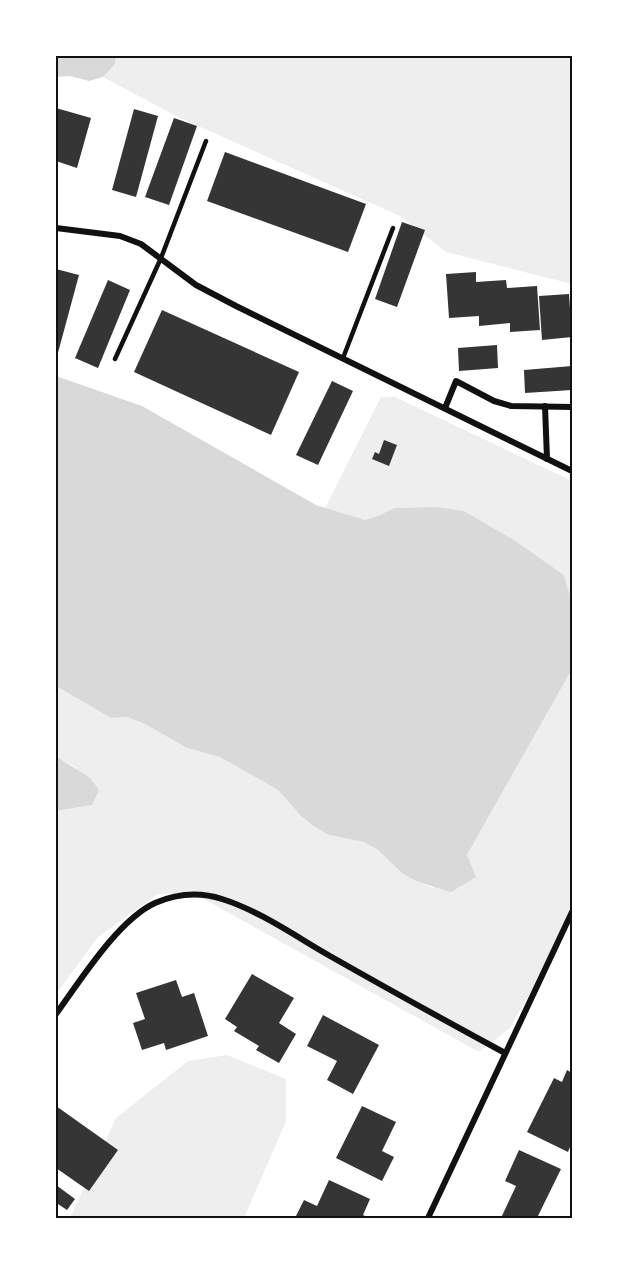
<svg xmlns="http://www.w3.org/2000/svg" width="628" height="1274" viewBox="0 0 628 1274" font-family="Raleway,sans-serif">
<style>
.green{fill:#eee}
.water{fill:#d9d9d9}
.building{fill:#353535}
.lines{fill:none;stroke-linecap:round;stroke-linejoin:round}
.service{stroke:#111;stroke-width:4.5}
.minor{stroke:#111;stroke-width:6}
.neatline{fill:none;stroke:#111;stroke-width:2}
</style>
<rect width="100%" height="100%" fill="#fff"/>
<g class="green">
<path d="M116,56H572V284L446,252L400,216L178,117L103,77L115,64Z"/>
<path d="M381,397H395L572,481V602L564,575L514,540L464,511L437,507L394,508L380,515L365,520L325,508Z"/>
<path d="M572,669V919L510,1028L479,1052L193,893L158,894L98,937L56,994V811L92,805L75,767L56,756V686L111,718L127,717L143,723L187,748L220,757L278,790L301,816L329,835L364,842L378,850L403,874L418,882L433,888L467,855Z"/>
<path d="M227,1055L286,1079V1121L244,1218H70L116,1118L188,1061Z"/>
</g>
<g class="water">
<path d="M56,56H116L115,64L103,77L89,81L70,76L56,77Z"/>
<path d="M56,376L142,406L316,505L365,520L380,515L394,508L437,507L464,511L514,540L564,575L572,602V669L467,855L476,877L451,892L418,882L403,874L378,850L364,842L329,835L315,827L301,816L278,790L220,757L187,748L143,723L127,717L111,718L56,686Z"/>
<path d="M56,756L90,778L99,790L92,805L56,811Z"/>
</g>
<g class="building">
<path d="M56,108L91,118L77,168L56,161Z"/>
<path d="M134,109L158,116L136,197L112,190Z"/>
<path d="M174,118L197,126L169,205L145,197Z"/>
<path d="M225,152L366,204L348,252L207,201Z"/>
<path d="M402,222L425,230L397,307L375,299Z"/>
<path d="M56,269L79,275L56,360Z"/>
<path d="M476,272V282L506,280L507,288L537,286L540,330L510,332V323L479,326V316L449,318L446,274Z"/>
<path d="M108,280L130,290L98,368L75,358Z"/>
<path d="M569,294L572,337L542,340L539,296Z"/>
<path d="M162,310L299,372L271,435L134,372Z"/>
<path d="M497,345L498,368L459,371L458,348Z"/>
<path d="M572,366V390L525,393L524,370Z"/>
<path d="M332,381L353,391L318,465L296,455Z"/>
<path d="M384,440L397,445L389,466L372,459L375,452L379,454Z"/>
<path d="M252,974L294,998L279,1023L296,1034L279,1063L256,1050L259,1046L234,1031L237,1027L225,1019Z"/>
<path d="M176,980L182,997L194,993L208,1036L166,1050L164,1043L142,1050L133,1023L145,1019L136,993Z"/>
<path d="M323,1015L379,1045L353,1094L327,1080L337,1061L307,1046Z"/>
<path d="M567,1070L572,1073V1142L568,1152L527,1132L554,1078L562,1082Z"/>
<path d="M56,1106L118,1150L89,1191L56,1168Z"/>
<path d="M362,1106L396,1122L382,1151L394,1157L382,1181L336,1158Z"/>
<path d="M519,1150L561,1169L537,1218H501L516,1186L505,1181Z"/>
<path d="M329,1180L370,1199L363,1215L365,1216L364,1218H295L304,1200L317,1206Z"/>
<path d="M56,1185L75,1199L67,1210L58,1204L56,1207Z"/>
</g>
<g class="lines">
<g class="service">
<path d="M343,358L393,228"/>
<path d="M115,359L161,258L206,141"/>
</g>
<g class="minor">
<path d="M56,228L120,236L141,244L196,285L236,306L572,471"/>
<path d="M545,406L547,459"/>
<path d="M445,408L456,381L494,401L511,406L572,407"/>
<path d="M56,1014C80,981 118,920 155,903C176,894 200,892 222,899C260,911 295,936 330,956C388,989 446,1021 505,1053"/>
<path d="M428,1218L572,912"/>
</g>
</g>
<rect width="628" height="1274" fill="none" stroke="#ffffff" stroke-width="114"/>
<rect x="57" y="57" width="514" height="1160" class="neatline"/>
</svg>
